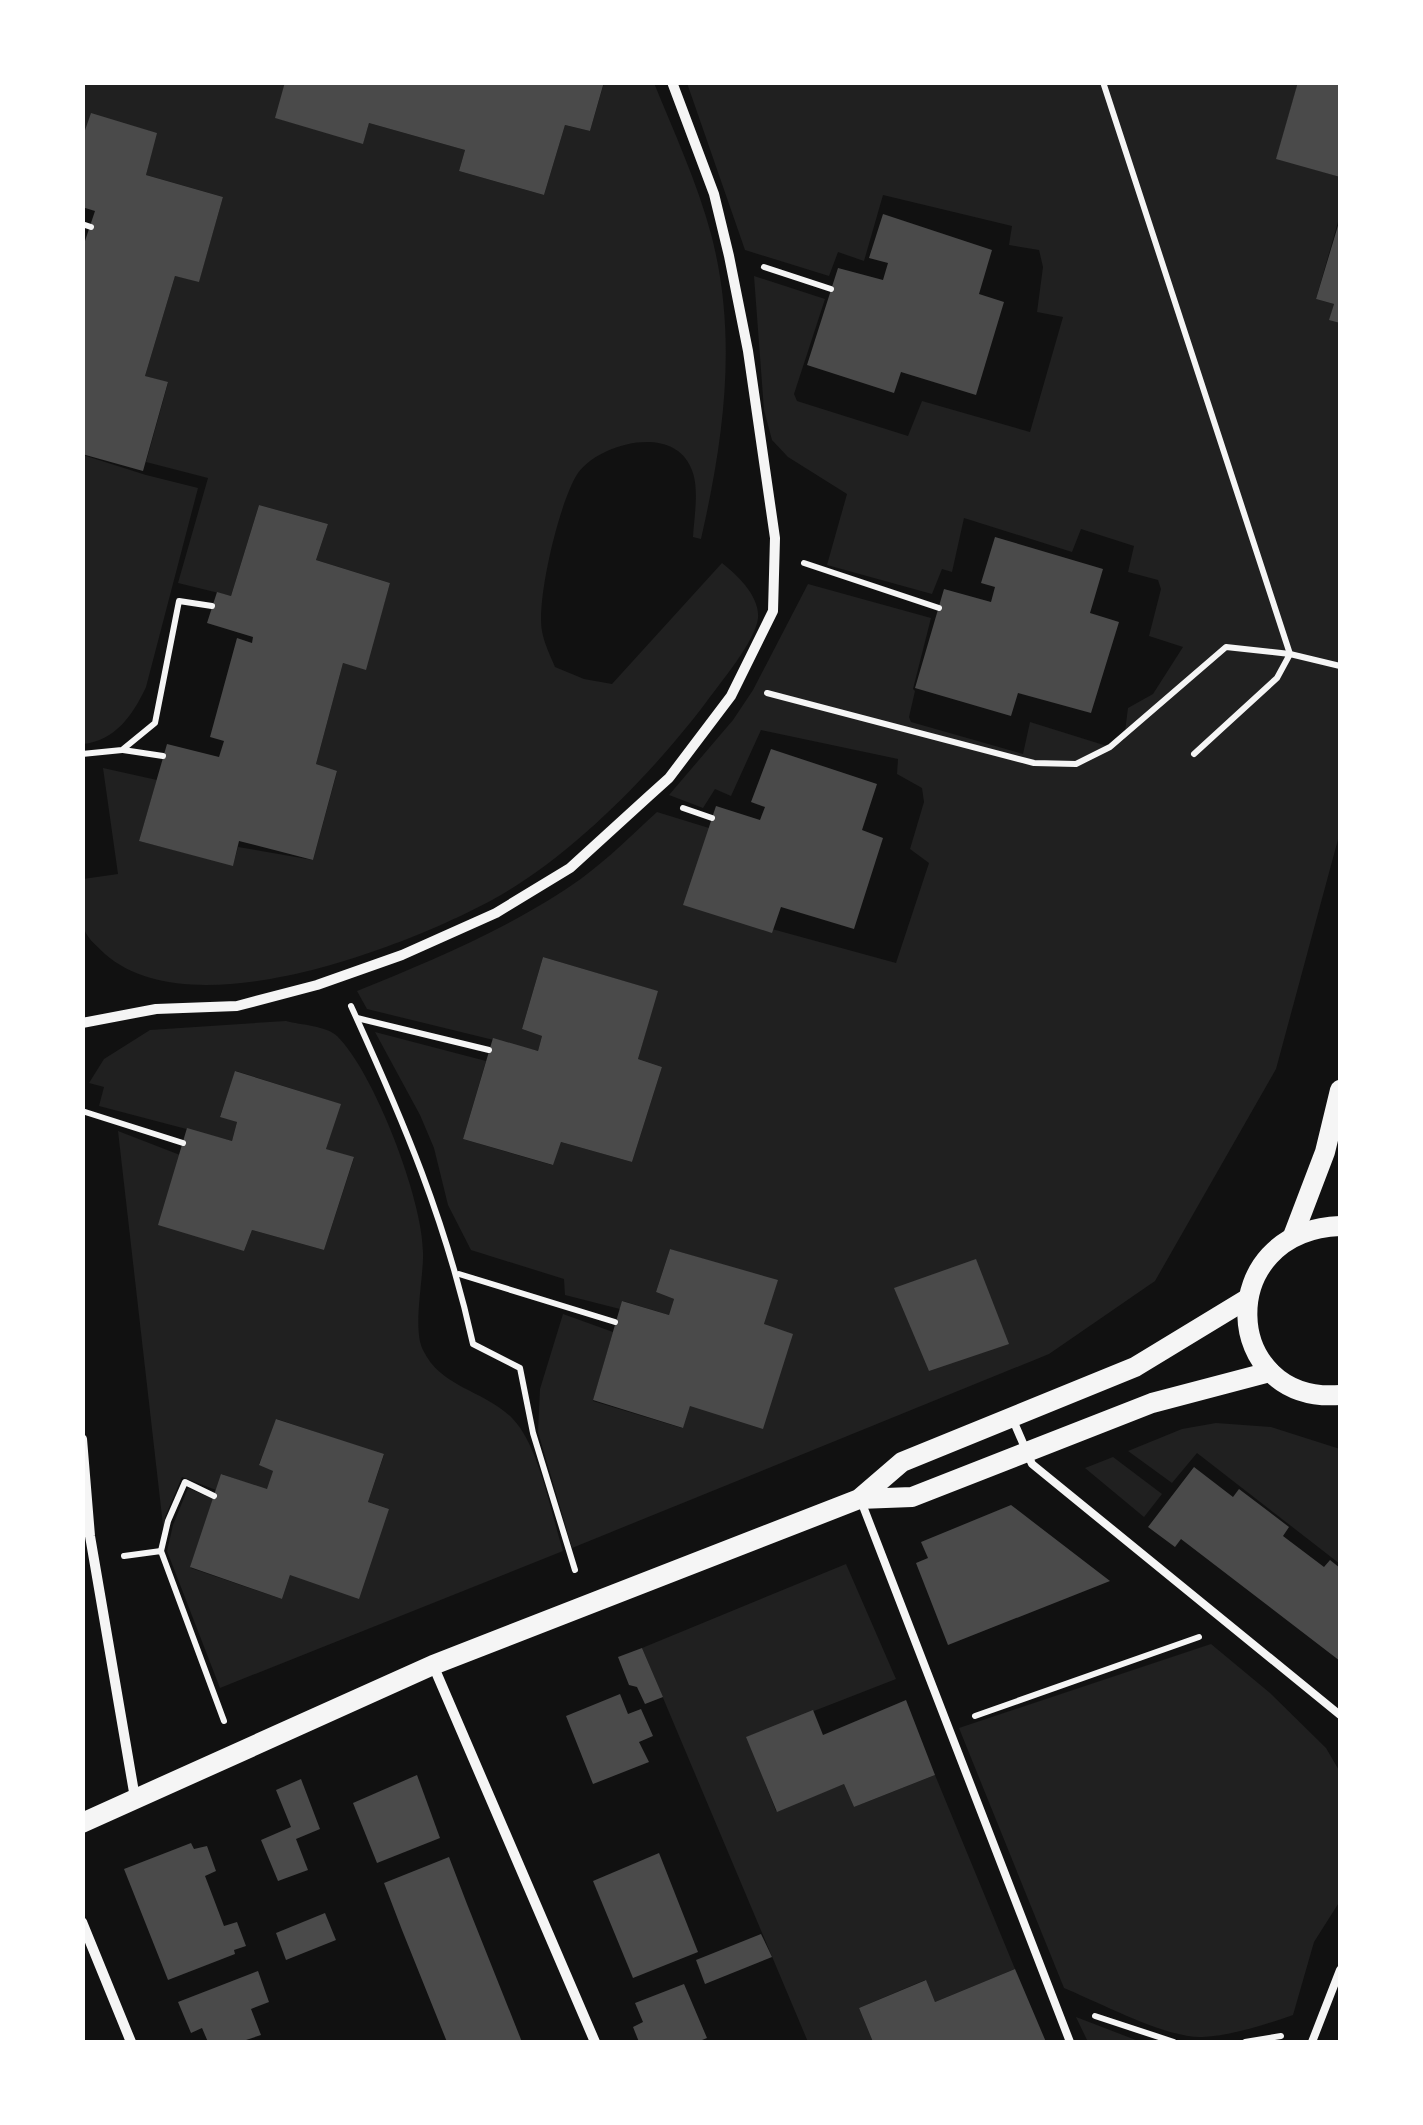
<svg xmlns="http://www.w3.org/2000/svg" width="1423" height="2125" viewBox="0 0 1423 2125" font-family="Ubuntu,sans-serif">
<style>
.green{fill:#202020}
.building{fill:#4a4a4a}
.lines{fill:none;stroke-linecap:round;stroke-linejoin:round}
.path{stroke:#f5f5f5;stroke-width:6}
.service{stroke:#f5f5f5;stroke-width:8}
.minor{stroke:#f5f5f5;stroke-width:10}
.secondary{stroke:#f5f5f5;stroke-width:20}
</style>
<rect width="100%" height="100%" fill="#111"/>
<g class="green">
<path d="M83,83H285L276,118L363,143L369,123L465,150L459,171L544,195L565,125L590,131L604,83H654C674,132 697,182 711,234C738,336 724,438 701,539L693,537C694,517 700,487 691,468C673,424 600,443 578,473C560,499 536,600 542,631C544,643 550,655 555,667L584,679L612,684L722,563C737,575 760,596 758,618C756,640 721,682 707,701C654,772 570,858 492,900C403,948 191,1030 105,954C96,945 85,937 83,925C80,911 83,893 83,879L118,874L103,768L157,780L139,841L233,865L238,847L313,860L337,772L316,764L343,663L365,669L390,583L316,560L328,524L259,505L231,596L178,583L208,478L146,462L168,383L145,376L175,276L199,281L223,197L146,175L156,133L91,114L83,139Z"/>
<path d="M687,83H1298L1277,158L1340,177V215L1316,299L1334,304L1330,319L1340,323V832L1276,1069L1155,1281L1049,1354L572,1548L538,1432L540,1389L563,1314L613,1332L593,1401L682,1428L690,1406L764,1324L777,1281L670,1249L656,1292L674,1299L669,1315L623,1301L620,1309L565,1295L564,1279L471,1250L448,1205L434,1148L420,1115L375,1032L486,1061L463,1139L552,1165L561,1142L632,1162L662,1067L638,1059L657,991L543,957L522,1029L542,1036L538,1051L367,1009L357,991C431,961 517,925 582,878C609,858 633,834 657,812L709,828L684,905L896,963L929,863L910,849L924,802L922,788L897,774L898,759L761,730L731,796L715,789L703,808L669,795L733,720L753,690L808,584L931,618L913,689L915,691L909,717L911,722L1023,754L1030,722L1110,747L1124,740L1128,708L1153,694L1183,647L1149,636L1161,589L1158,580L1128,572L1134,546L1081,529L1072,552L964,518L952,572L942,569L932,594L827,565L847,494L788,457L772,440L764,410L754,276L825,299L794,394L797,401L908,436L922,401L1030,432L1063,317L1037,312L1043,267L1039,250L1009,245L1012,226L883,195L864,261L838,252L829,276L745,250Z"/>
<path d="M83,455L146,475L198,488L146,687C133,715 115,741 83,744Z"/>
<path d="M286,1021C301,1025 327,1026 337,1036C374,1072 423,1200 423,1252C424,1277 412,1329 423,1350C441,1388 484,1390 512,1418C539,1445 551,1513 563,1551L220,1688L167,1551L173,1525L188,1488L213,1499L191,1568L282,1599L290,1575L389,1509L368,1502L384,1455L277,1419L259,1464L273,1471L268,1491L222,1474L216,1490L182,1477L165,1517L164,1534L118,1131L180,1155L244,1251L252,1230L324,1250L354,1158L326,1149L340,1104L236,1071L220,1116L237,1122L232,1141L99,1106L104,1087L89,1083L104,1059L150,1030Z"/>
<path d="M1216,1423L1271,1427L1340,1449V1564L1197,1453L1172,1483L1128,1451L1182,1429Z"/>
<path d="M1113,1457L1162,1494L1144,1517L1085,1468Z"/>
<path d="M846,1564L896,1679L747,1737L776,1811L844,1784L854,1807L935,1775L1015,1969L935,2002L925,1980L859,2008L873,2042H808L642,1648Z"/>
<path d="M1211,1644L1270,1693L1326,1748L1340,1772V1901L1314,1942L1293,2015C1264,2025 1234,2035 1203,2037C1168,2039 1098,2002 1064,1988L959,1728Z"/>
<path d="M1076,2017L1141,2042H1088Z"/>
</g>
<g class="building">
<path d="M285,82H604L590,131L565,125L544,195L459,171L465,150L369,123L363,144L275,118Z"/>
<path d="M1298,82H1340V177L1276,159Z"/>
<path d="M91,113L157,133L146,175L223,197L199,282L175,276L145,376L168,382L143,471L82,454V250L95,211L82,207V139Z"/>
<path d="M883,214L992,250L979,294L1004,302L976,395L901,372L894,393L807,365L838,268L883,280L888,263L869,258Z"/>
<path d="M1340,219V323L1329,320L1334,304L1316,299Z"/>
<path d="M259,505L328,524L316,560L390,583L366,670L343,663L316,764L337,771L313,860L239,841L233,866L139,841L167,744L219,757L224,741L210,737L237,638L252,643L253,637L207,623L217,592L231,596Z"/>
<path d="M995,537L1103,569L1090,613L1119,622L1091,713L1018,693L1011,716L915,688L944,589L991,602L995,587L981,583Z"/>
<path d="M771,749L877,784L862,830L883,838L854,929L781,907L772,933L683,905L716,806L760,820L765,807L751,802Z"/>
<path d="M543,957L658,991L638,1059L662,1067L632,1162L561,1142L553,1165L463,1139L493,1038L538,1051L542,1036L522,1029Z"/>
<path d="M235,1071L341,1104L326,1149L354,1157L324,1250L252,1230L244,1251L158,1225L187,1128L232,1141L237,1122L220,1117Z"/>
<path d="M670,1249L778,1280L764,1324L793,1334L763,1429L690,1406L683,1428L593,1400L622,1301L669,1315L674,1299L656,1292Z"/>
<path d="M976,1259L1009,1344L929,1371L894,1288Z"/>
<path d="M276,1419L384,1454L368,1502L389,1509L359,1599L290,1575L282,1599L190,1567L221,1474L267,1489L273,1471L259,1465Z"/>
<path d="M1194,1467L1233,1497L1239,1489L1289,1527L1283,1536L1324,1567L1330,1560L1340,1568V1661L1181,1539L1175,1547L1148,1527Z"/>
<path d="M1011,1505L1110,1581L948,1645L916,1563L928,1558L921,1542Z"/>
<path d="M642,1648L663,1697L645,1704L637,1687L629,1685L618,1657Z"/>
<path d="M620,1694L628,1714L641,1709L653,1736L639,1742L649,1762L593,1784L566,1716Z"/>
<path d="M906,1700L935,1775L854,1807L844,1784L777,1812L746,1737L813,1710L823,1735Z"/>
<path d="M417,1775L440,1838L377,1863L353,1803Z"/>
<path d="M301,1779L320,1829L296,1839L308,1870L278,1881L261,1840L291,1827L276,1790Z"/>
<path d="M191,1843L194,1849L207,1846L216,1871L205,1876L213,1897L224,1926L237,1922L246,1946L234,1950L235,1954L168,1980L124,1869Z"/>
<path d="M659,1853L698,1952L633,1978L593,1881Z"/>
<path d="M449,1857L467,1904L522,2042H447L402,1930L384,1883Z"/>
<path d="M325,1913L336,1940L286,1960L276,1933Z"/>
<path d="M761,1934L772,1957L705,1984L696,1960Z"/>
<path d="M1015,1969L1046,2042H873L859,2008L926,1980L935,2002Z"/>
<path d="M258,1971L269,2002L251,2009L261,2035L240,2042H208L202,2028L191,2033L178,2002Z"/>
<path d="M684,1984L707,2038L697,2042H639L633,2027L643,2022L635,2003Z"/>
</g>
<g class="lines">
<g class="path">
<path d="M1103,82L1290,654L1340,666"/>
<path d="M82,224L91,227"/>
<path d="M764,267L831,289"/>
<path d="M804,563L939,608"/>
<path d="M767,693L1034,763L1076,764L1110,747L1226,647L1290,654L1277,678L1194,754"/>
<path d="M123,750L163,756"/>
<path d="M82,754L122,750L155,723L179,601L212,606"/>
<path d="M683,808L712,818"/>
<path d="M351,1006C403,1120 446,1221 473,1344L520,1368L533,1433L575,1570"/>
<path d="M357,1018L489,1050"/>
<path d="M82,1111L183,1143"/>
<path d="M459,1274L615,1322"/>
<path d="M161,1551L168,1521L185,1482L214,1496"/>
<path d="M124,1556L161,1551L224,1721"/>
<path d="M975,1716L1199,1637"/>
<path d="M1095,2016L1174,2042"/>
<path d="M1245,2042L1281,2036"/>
</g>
<g class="service">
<path d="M1013,1420L1032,1464L1340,1715"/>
<path d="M861,1501L1070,2042"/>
<path d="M1312,2042L1340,1970"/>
</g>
<g class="minor">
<path d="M82,1023L156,1009L237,1006L317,985L402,955L496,913L570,868L649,796L669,778L731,696L773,611L775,538L748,351L729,256L714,194L672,82"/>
<path d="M82,1439L90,1536L135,1798"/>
<path d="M433,1665L595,2042"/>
<path d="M82,1922L131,2042"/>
</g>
<g class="secondary">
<path d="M1340,1226C1213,1231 1220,1404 1340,1395"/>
<path d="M1293,1236L1325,1152L1340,1090"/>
<path d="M859,1499L912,1497L1152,1403L1270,1372"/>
<path d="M82,1823L433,1665L859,1499L902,1462L1135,1367L1247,1299"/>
</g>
</g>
<rect width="1423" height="2125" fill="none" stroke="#ffffff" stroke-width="170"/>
</svg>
